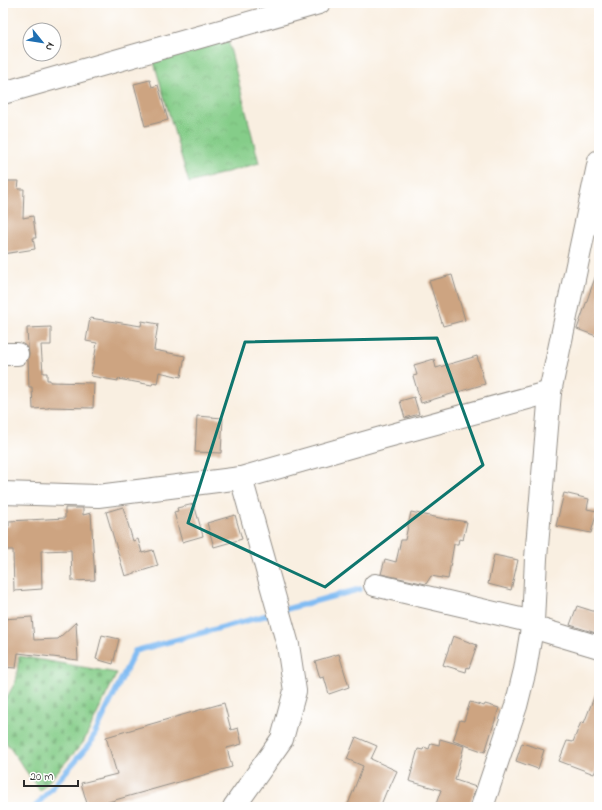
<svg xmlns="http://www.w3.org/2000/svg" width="602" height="810" viewBox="0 0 602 810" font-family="'Indie Flower',sans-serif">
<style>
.cemetery{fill:url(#cemetery-stones);stroke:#587c5a}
.park{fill:url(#park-crowns);stroke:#587c5a}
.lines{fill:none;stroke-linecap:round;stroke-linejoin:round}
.stream{stroke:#81bcf3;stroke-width:5.5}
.building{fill:#cda481}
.minor-casing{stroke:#928d86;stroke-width:24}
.minor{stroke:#fff;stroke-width:22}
.marked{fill:none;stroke:#0f766e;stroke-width:3;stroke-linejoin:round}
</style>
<defs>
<pattern id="cemetery-stones" width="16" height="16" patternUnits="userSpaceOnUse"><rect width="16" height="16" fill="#85cd89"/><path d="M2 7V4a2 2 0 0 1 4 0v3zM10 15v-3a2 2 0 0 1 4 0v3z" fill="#73b076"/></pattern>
<pattern id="park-crowns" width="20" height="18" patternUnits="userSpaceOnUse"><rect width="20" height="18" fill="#85cd89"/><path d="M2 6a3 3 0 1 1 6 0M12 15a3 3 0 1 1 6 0" fill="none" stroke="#73b076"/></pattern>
</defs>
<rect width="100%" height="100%" fill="#fff"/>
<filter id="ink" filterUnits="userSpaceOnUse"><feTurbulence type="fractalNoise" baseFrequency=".025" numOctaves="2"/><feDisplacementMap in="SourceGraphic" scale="8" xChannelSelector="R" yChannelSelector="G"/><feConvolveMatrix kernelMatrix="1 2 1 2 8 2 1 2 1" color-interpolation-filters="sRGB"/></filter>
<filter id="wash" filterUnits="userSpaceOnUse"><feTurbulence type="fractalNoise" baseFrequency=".012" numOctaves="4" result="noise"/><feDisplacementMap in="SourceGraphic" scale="16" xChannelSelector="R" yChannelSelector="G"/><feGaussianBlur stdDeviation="0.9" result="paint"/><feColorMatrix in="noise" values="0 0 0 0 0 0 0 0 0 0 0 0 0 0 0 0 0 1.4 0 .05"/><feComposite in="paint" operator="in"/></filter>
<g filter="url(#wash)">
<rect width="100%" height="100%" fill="#f9efe1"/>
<path class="cemetery" d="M19,656L117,673L83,743L40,791L3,738V704L16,681Z"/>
<path class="park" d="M228,40L259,163L189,183L154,62Z"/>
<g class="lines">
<g class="stream">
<path d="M283,610L360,589"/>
<path d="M35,807L90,744L135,651L275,613"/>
</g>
</g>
<g id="blocks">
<g class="building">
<path d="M150,80L152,87L158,85L168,120L145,126L134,84Z"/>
<path d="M3,181H19L18,189H24L23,218L33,216L36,238H33L35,249L3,254Z"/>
<path d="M597,272L599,273V337L577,329Z"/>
<path d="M452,275L465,320L443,326L429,281Z"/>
<path d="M90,318L141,326L142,321L158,324L154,350L185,356L181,377L159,372L157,384L153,383L152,385L118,379V381L91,376L97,343L86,341Z"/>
<path d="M51,327V345H41L43,373H47V380H50V382L94,383L93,408L49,407V408L33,409L32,387H29L28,359L29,354L28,347L27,329V328Z"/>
<path d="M477,356L485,384L421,403L413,376L417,375L414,365L434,359L436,368Z"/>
<path d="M414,397L419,414L405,418L400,401Z"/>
<path d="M197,416L223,418L221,453L195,452Z"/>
<path d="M564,493L589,499L587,509L597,511L591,533L556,526Z"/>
<path d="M194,504L203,536L182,542L174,512L178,511L177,508Z"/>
<path d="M123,507L133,541L138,539L142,553L153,550L158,566L125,576L106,512Z"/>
<path d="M65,508H83V515L91,513L95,580L72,581L71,550L41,551L42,589L14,591L13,550H5L4,526H9V521L65,518Z"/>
<path d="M411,512L449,520V519L467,522L463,540L459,539L458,544H454L448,579L431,576L426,584L381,574L385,559L396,562L401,540H405Z"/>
<path d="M235,515L242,539L214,547L207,523Z"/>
<path d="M494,555L518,560L511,590L488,584Z"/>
<path d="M577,606L599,613V634L570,625Z"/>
<path d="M32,617L34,640L58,639L76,622L78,660L18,653L16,668L3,667V619Z"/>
<path d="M102,635L119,639L113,664L96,659Z"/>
<path d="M453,636L477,645L469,668L467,667L466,672L443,665Z"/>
<path d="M339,654L349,687L329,694L324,677L320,678L315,661Z"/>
<path d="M598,687H599V762L594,774L559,761L567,741L573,742L581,722L584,723Z"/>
<path d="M470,702L484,706L485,704L499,708L485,752L453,741L460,720L464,721Z"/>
<path d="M224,703L231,730L238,728L242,744L227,748L232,767L101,804L102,807H88L81,783L117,774L106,737Z"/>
<path d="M356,737L377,746L371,759L397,771L388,791L387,790L380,807H347L363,766L347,759Z"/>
<path d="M440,739L464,746L455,780L476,787L469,807H435L441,790L409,781L418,749L423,750L424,747L429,749L431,743L439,745Z"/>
<path d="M522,743L544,750L538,769L516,761Z"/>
</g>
</g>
</g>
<g filter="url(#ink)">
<use href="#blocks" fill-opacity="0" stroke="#928d86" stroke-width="1"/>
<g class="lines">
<defs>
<g id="minor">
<path d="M3,93L319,3"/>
<path d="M3,354H17"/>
<path d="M3,493L98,496L241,478L381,438L550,392"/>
<path d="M375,585L533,622"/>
<path d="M532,627L599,647"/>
<path d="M234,807L282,739L295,691L288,645L241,478"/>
<path d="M482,807L516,706L525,670L533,622L536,558L550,392L599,161"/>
</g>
</defs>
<use href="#minor" class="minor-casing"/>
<use href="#minor" class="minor"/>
</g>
</g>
<path class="marked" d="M437,338L483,465L325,587L188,523L245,342Z"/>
<rect width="602" height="810" fill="none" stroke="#fff" stroke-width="16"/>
<g transform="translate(42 42) rotate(120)"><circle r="19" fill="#ffffff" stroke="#aaaaaa"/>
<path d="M0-3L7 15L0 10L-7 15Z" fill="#1f6fb2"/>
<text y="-6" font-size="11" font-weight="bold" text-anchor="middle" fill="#2b2b2b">N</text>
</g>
<path d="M24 780v6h54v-6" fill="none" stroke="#2b2b2b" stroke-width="2"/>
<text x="30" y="780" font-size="12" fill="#2b2b2b" stroke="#ffffff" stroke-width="3" paint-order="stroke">20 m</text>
</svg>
